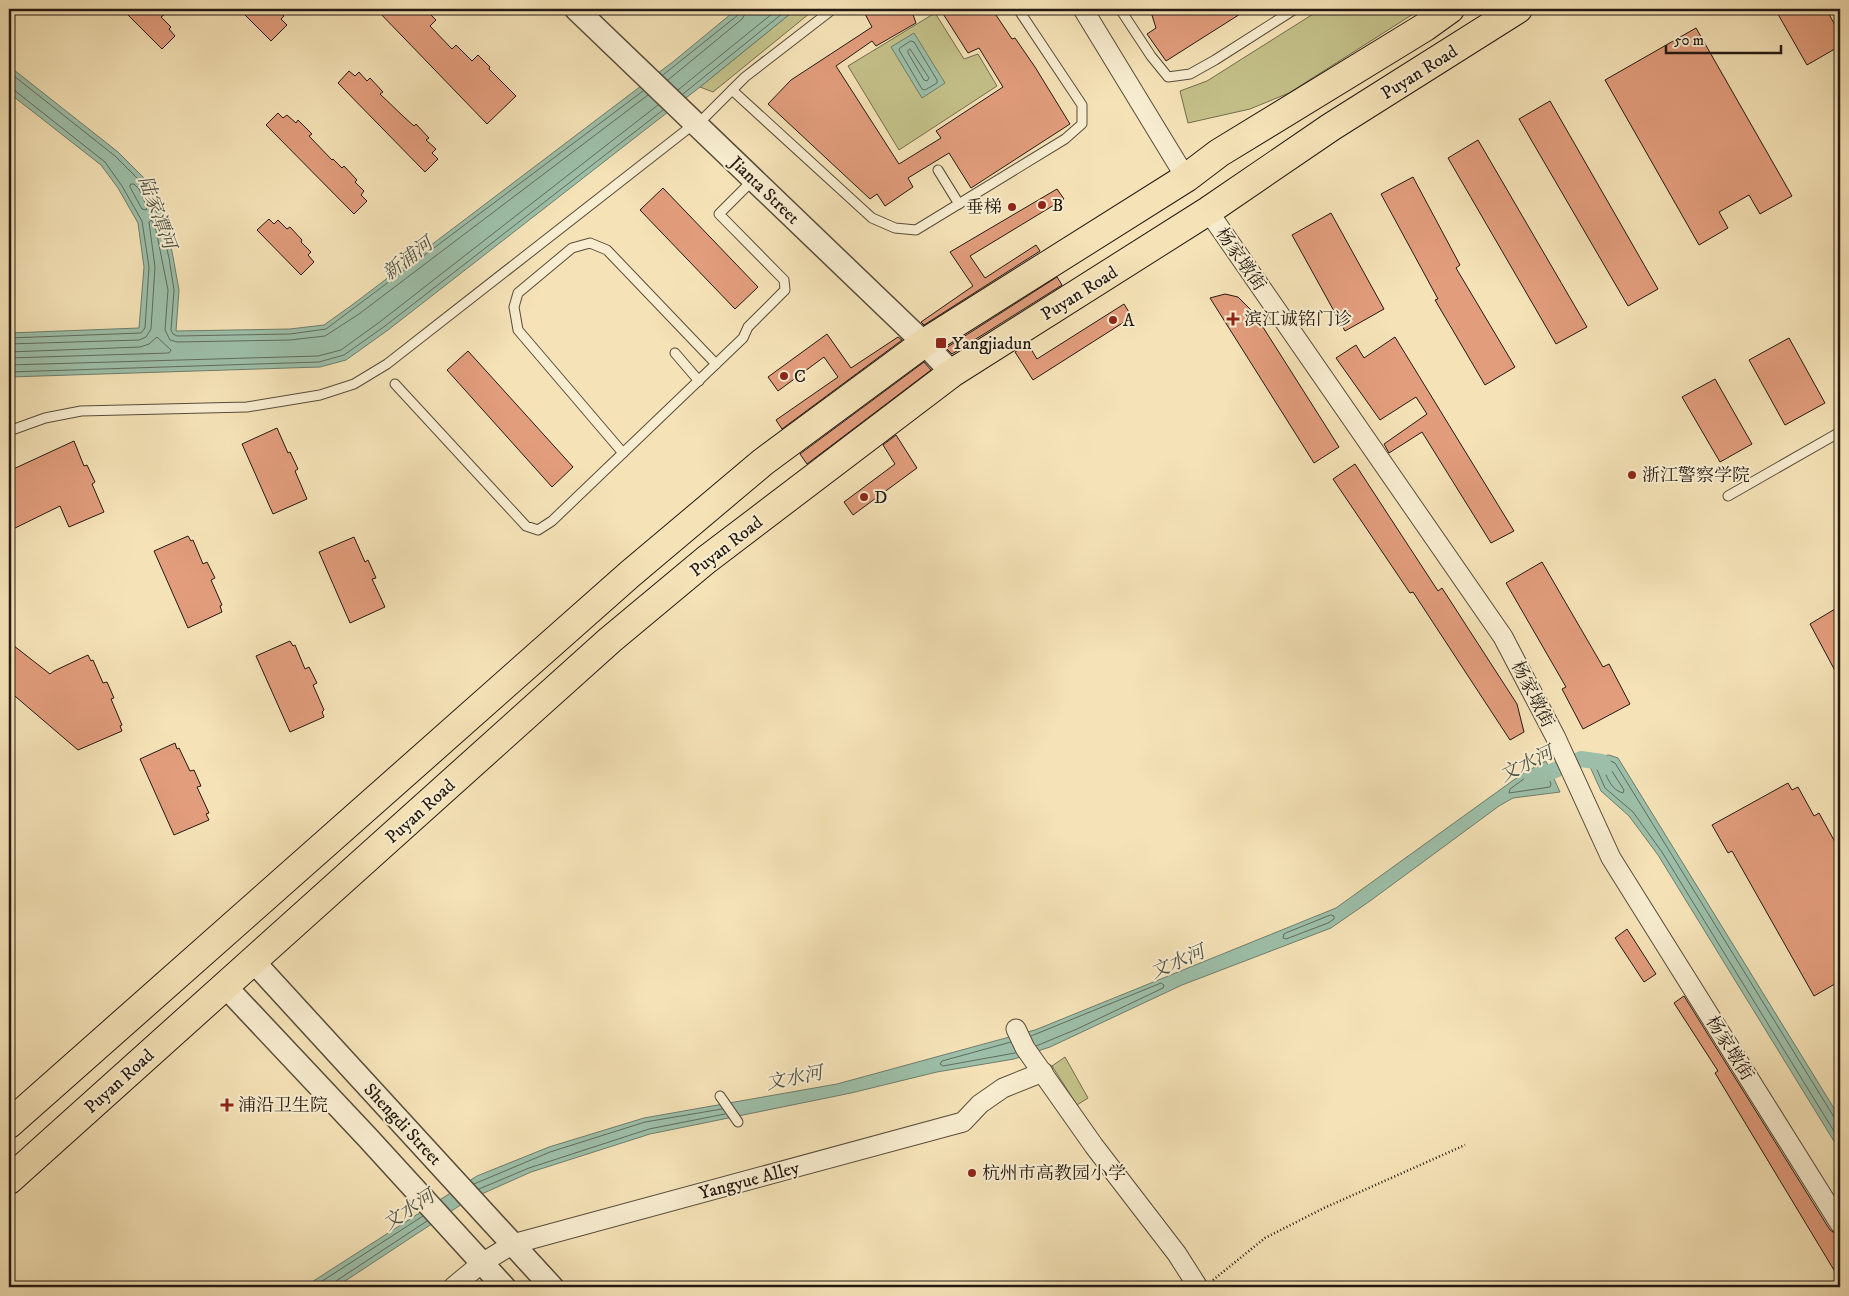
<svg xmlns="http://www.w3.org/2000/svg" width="1849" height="1296" viewBox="0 0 1849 1296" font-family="'IM FELL DW Pica','Noto Serif SC',serif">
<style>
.green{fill:#c4c189;stroke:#746d4e}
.water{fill:#9dbfa9;stroke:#6d7d6d}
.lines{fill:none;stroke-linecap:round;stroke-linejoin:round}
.shore{stroke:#606c5e;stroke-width:1}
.canal{stroke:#9dbfa9;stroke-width:16}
.building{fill:#e29d7c;stroke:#241912}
.service-casing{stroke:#584c3b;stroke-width:11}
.minor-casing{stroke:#584c3b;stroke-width:21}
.tertiary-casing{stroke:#584c3b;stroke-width:25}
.primary-casing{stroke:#241912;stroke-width:30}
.path{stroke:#241912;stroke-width:2.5;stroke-dasharray:1 2.5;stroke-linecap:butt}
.service{stroke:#f8edd0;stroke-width:9}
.minor{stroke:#f8edd0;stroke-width:19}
.tertiary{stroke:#f8edd0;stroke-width:22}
.primary{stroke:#f5e3b7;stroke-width:28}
.poi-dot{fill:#8f2418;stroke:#f8edd0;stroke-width:2}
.labels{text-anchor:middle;stroke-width:4;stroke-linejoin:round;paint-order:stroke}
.street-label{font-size:18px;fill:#241912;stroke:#f8edd0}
.poi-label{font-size:18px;fill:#241912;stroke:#f8edd0;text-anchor:start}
.water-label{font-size:19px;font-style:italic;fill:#4e5347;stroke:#f8edd0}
</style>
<rect width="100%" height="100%" fill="#f5e3b7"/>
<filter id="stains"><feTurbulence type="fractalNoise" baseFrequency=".004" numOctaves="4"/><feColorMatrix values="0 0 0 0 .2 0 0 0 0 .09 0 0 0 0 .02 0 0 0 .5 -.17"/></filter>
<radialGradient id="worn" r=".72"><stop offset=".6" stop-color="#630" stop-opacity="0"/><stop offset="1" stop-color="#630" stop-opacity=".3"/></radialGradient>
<g class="green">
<path d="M796,9H815L713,92L700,87Z"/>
<path d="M1321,9H1421L1289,93L1250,109L1188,123L1180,91L1207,81Z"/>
<path d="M935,13L964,59L978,54L997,86L899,150L848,66Z"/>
<path d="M1065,1057L1088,1098L1077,1105L1052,1066Z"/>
</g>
<g class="water">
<path d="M737,9H796L700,87L388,330L346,360L320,367L9,377V333L139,328L144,267L138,223L118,188L101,165L9,93V66L118,152L148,182L166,221L173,257L179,290L176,331L290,329L324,325L352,305L674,61Z"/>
<path d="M914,33L945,83L922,98L891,47Z"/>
<path d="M1609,755L1618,758L1840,1118V1151L1658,855L1629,816L1601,791L1586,758Z"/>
<path d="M1546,761L1560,792L1513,798L1499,806L1370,901L1331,928L1182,985L1050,1047L1014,1059L937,1072L851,1093L650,1134L531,1172L475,1197L459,1206L336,1287H304L477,1176L549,1147L644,1118L837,1084L1035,1030L1336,908L1522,774Z"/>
</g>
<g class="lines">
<g class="shore">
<path d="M911,41L914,42L937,80V83L925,90L922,89L899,50L900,48Z"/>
<path d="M910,49L929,78L927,81L924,80L908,53V51Z"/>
<path d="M9,72L115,156L144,185L161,222L169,258L174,290L171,330L173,334L177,336L290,334L326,329L643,91"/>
<path d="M663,75L738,15L739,9"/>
<path d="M668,80L742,19L745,14L746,9"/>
<path d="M9,89L14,90L105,162L122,186L142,221L149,267L145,328L141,333L9,338"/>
<path d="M678,90L778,9"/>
<path d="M683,94L788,9"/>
<path d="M131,184H134L139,189L147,207L146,210L142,209L130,187Z"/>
<path d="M9,344L139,340L146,337L151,329L155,267L149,222L151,220L155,225L168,290L165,330L170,340L177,342L290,340L325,336L359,314L648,95"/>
<path d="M9,352L140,347L149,344L157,337L171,350L169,353L9,358"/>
<path d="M9,365L318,356L341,350L381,321L658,105"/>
<path d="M9,372L319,362L344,355L385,326L663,110"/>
<path d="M1605,767L1610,768L1624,790L1623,793C1612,790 1608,780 1604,770Z"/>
<path d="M1542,769L1545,770L1551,784L1550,787L1509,793L1510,789L1525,778Z"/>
<path d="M1331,915L1334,916V919L1328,923L1286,939L1283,938L1284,934Z"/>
<path d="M1031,1036L1161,983L1164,985L1163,988L1077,1029L1036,1046"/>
<path d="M1011,1042L942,1061L940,1064L943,1066L1015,1053"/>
<path d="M1840,1120L1834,1117L1615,763L1608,760L1596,762L1595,765L1605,788L1633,812L1662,852L1840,1141"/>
<path d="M474,1184L550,1152L645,1122L722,1109"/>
<path d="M479,1189L529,1168L649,1129L725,1114"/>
<path d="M313,1287L423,1216"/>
<path d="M334,1287L336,1281L427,1221"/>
</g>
<path class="canal" d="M1532,780L1581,759L1602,762L1605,767"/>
</g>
<g class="building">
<path d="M122,9H158L164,15L161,17L171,27L169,29L175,36L162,49Z"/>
<path d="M239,9H277L284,16L281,19L287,25L271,41Z"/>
<path d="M376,9H425L436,20L430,26L452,49L456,45L472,61L478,55L490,67L489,69L516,96L487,124Z"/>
<path d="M874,9H911L916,23L876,46L872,41L836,66L899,164L941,138L936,131L1003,87L979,48L968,53L940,9H992L1012,39L1015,38L1035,67L1070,124L971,188L949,153L908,178L913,187L885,206L877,194L870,199L768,104L791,80L872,27L865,14Z"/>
<path d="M1150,9H1248L1166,61L1147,34L1156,28Z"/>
<path d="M1775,9H1826L1840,34V46L1807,65Z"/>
<path d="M1696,28L1792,196L1760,214L1749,195L1719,212L1728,228L1699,245L1605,80Z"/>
<path d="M349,71L355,76L359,72L367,81L370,78L383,92L380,94L404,117L414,126L416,124L429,138L426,140L436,149L432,153L438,159L425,172L338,83Z"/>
<path d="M1550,101L1658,289L1628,306L1519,119Z"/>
<path d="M278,113L283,118L287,115L296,123L298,120L312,134L309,136L332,160L333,159L342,168L344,166L357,180L355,182L364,191L361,195L367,201L354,214L266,125Z"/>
<path d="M1478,140L1587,327L1556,344L1448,158Z"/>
<path d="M1413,177L1460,265L1456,268L1515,367L1485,385L1435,300L1438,299L1381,194Z"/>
<path d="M663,188L758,287L735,309L640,210Z"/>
<path d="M1057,189L1064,199L970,256L985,278L1036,245L1040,251L924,325L921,322L973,286L950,252Z"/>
<path d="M1331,213L1384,309L1345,331L1292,235Z"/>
<path d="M269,219L274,224L278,220L287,229L290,227L302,240L301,242L311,252L308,255L314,262L301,275L257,230Z"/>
<path d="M1057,277L1062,285L952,354L946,348Z"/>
<path d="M1225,294L1238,297L1254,313L1339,447L1314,463L1210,298Z"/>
<path d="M1124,304L1132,317L1033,380L1015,352L1028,344L1037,359Z"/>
<path d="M827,334L851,368L898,337L902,340L782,429L776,420L838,377L824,357L778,391L768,377Z"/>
<path d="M1395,337L1514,531L1491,543L1422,432L1389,453L1384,444L1427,414L1416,397L1380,420L1336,358L1356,345L1364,358Z"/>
<path d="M1789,338L1825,403L1785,425L1749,360Z"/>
<path d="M468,351L573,467L552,487L447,370Z"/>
<path d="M924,362L931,370L807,464L800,454Z"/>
<path d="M1715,379L1752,444L1720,462L1682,397Z"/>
<path d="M277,428L288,453L290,452L298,469L295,471L307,499L273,514L242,444Z"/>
<path d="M896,435L917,468L853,515L844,502L895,464L883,445Z"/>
<path d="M74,441L84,466L87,465L95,482L92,484L104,512L69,527L60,506L9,531V471Z"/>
<path d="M1355,464L1438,591L1442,588L1517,704L1524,732L1510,740L1413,592L1410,593L1333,479Z"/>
<path d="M188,536L191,541L193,540L203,564L207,562L215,578L211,580L222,605L220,606L222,612L188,628L154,551Z"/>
<path d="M354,537L365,562L368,560L376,578L372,579L385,607L350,623L319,552Z"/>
<path d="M1542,562L1603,667L1609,664L1630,704L1583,729L1562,689L1566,687L1506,583Z"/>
<path d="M1840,606V680L1810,624Z"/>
<path d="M290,641L293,646L295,645L305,669L309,667L317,683L313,685L324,710L322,712L324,717L290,732L256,656Z"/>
<path d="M9,642L50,674L54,671L88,655L91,661L93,660L103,683L107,682L114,698L111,699L122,725L120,726L122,731L78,750L9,691Z"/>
<path d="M175,743L177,749L179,748L190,771L194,770L201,786L197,787L209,813L206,814L209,820L174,835L140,759Z"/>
<path d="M1788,783L1792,790L1798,787L1814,816L1819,813L1840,851V981L1814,996L1732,851L1728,853L1712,825Z"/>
<path d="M1627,929L1656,974L1644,982L1615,938Z"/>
<path d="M1684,996L1830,1230L1836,1234L1840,1241V1280L1715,1073L1718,1071L1674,1003Z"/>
</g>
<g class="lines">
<defs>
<g id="service">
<path d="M1120,9L1151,56L1168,77L1190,74L1215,60L1295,9"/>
<path d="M732,90L872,218L895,228L916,230L1065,139L1082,124V105L1018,9"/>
<path d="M697,125L745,77L833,9"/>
<path d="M938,170L959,204"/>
<path d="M675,353L699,381"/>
<path d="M395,384L526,526L538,530L552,521L743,338L748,327L785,290L784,280L719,214L753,180"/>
<path d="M9,431L45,418L81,411L247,407L320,395L354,384L387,364L694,124"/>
<path d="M623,453L518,330L514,307L518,293L572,248L590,243L607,250L716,364"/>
<path d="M1728,496L1840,432"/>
<path d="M720,1096L738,1122"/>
</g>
<g id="minor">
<path d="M1083,9L1186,178"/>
<path d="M1208,211L1503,637L1556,738L1611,858L1840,1224"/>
<path d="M1016,1029L1025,1048L1094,1146L1177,1254L1198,1287"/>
<path d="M453,1287L482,1263L513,1244L963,1122L980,1104L1003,1088L1043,1072"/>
</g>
<g id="tertiary">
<path d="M576,9L924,343L952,373"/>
<path d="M253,961L552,1287"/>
<path d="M225,986L368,1138L504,1287"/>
</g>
<g id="primary">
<path d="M9,1124L630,574L763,462L924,343L1186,178L1219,153L1425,27L1450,9"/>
<path d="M9,1180L610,640L706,560L952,373L1208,211L1331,127L1518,9"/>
</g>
</defs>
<use href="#service" class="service-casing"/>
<use href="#minor" class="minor-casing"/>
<use href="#tertiary" class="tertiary-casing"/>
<use href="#primary" class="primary-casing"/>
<path class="path" d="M1213,1280L1265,1238L1324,1208L1465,1145"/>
<use href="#service" class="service"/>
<use href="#minor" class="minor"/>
<use href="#tertiary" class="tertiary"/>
<use href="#primary" class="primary"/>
</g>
<g class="poi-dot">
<circle cx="1042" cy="205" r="5"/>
<circle cx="1012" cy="207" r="5"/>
<path d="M1230.5 311.5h5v5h5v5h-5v5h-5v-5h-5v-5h5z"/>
<circle cx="1113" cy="320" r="5"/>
<rect x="935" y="337" width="12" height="12" rx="2.5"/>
<circle cx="784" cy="376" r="5"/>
<circle cx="1632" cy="475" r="5"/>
<circle cx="864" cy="497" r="5"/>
<path d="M224.5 1097.5h5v5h5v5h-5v5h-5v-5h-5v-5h5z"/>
<circle cx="972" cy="1173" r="5"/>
</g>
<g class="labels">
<g class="street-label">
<text transform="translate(1419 72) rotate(-32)" y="6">Puyan Road</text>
<text transform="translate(765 190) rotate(44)" y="6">Jianta Street</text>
<text transform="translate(1241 259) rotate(55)" y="6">杨家墩街</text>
<text transform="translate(1079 293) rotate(-32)" y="6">Puyan Road</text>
<text transform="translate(726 546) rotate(-38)" y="6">Puyan Road</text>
<text transform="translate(1533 694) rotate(63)" y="6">杨家墩街</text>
<text transform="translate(420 811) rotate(-42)" y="6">Puyan Road</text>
<text transform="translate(1730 1048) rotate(58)" y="6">杨家墩街</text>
<text transform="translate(119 1081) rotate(-42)" y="6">Puyan Road</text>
<text transform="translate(403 1124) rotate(47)" y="6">Shengdi Street</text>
<text transform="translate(749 1180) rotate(-15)" y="6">Yangyue Alley</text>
</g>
<g class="poi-label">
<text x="1052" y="211">B</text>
<text x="1002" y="213" text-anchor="end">垂梯</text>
<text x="1244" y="325">滨江诚铭门诊</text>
<text x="1123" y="326">A</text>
<text x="952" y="349">Yangjiadun</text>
<text x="794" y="382">C</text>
<text x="1642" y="481">浙江警察学院</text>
<text x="874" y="503">D</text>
<text x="238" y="1111">浦沿卫生院</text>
<text x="982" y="1179">杭州市高教园小学</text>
</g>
<g class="water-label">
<text transform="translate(158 212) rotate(70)" y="7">陆家潭河</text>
<text transform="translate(407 258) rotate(-37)" y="7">新浦河</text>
<text transform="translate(1526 763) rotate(-26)" y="7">文水河</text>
<text transform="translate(1177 961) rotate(-23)" y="7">文水河</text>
<text transform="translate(794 1077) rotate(-11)" y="7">文水河</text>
<text transform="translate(408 1209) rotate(-33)" y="7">文水河</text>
</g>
</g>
<rect width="1849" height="1296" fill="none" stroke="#f5e3b7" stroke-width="30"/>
<rect x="10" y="10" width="1829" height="1276" fill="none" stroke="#241912" stroke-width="2.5"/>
<rect x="15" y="15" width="1819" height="1266" fill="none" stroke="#241912"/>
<path d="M1666 45v8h115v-8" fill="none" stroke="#241912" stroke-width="2.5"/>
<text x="1674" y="45" font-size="15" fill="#241912" stroke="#f8edd0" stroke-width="4" paint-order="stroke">50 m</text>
<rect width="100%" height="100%" filter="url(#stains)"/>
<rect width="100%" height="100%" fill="url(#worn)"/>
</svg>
